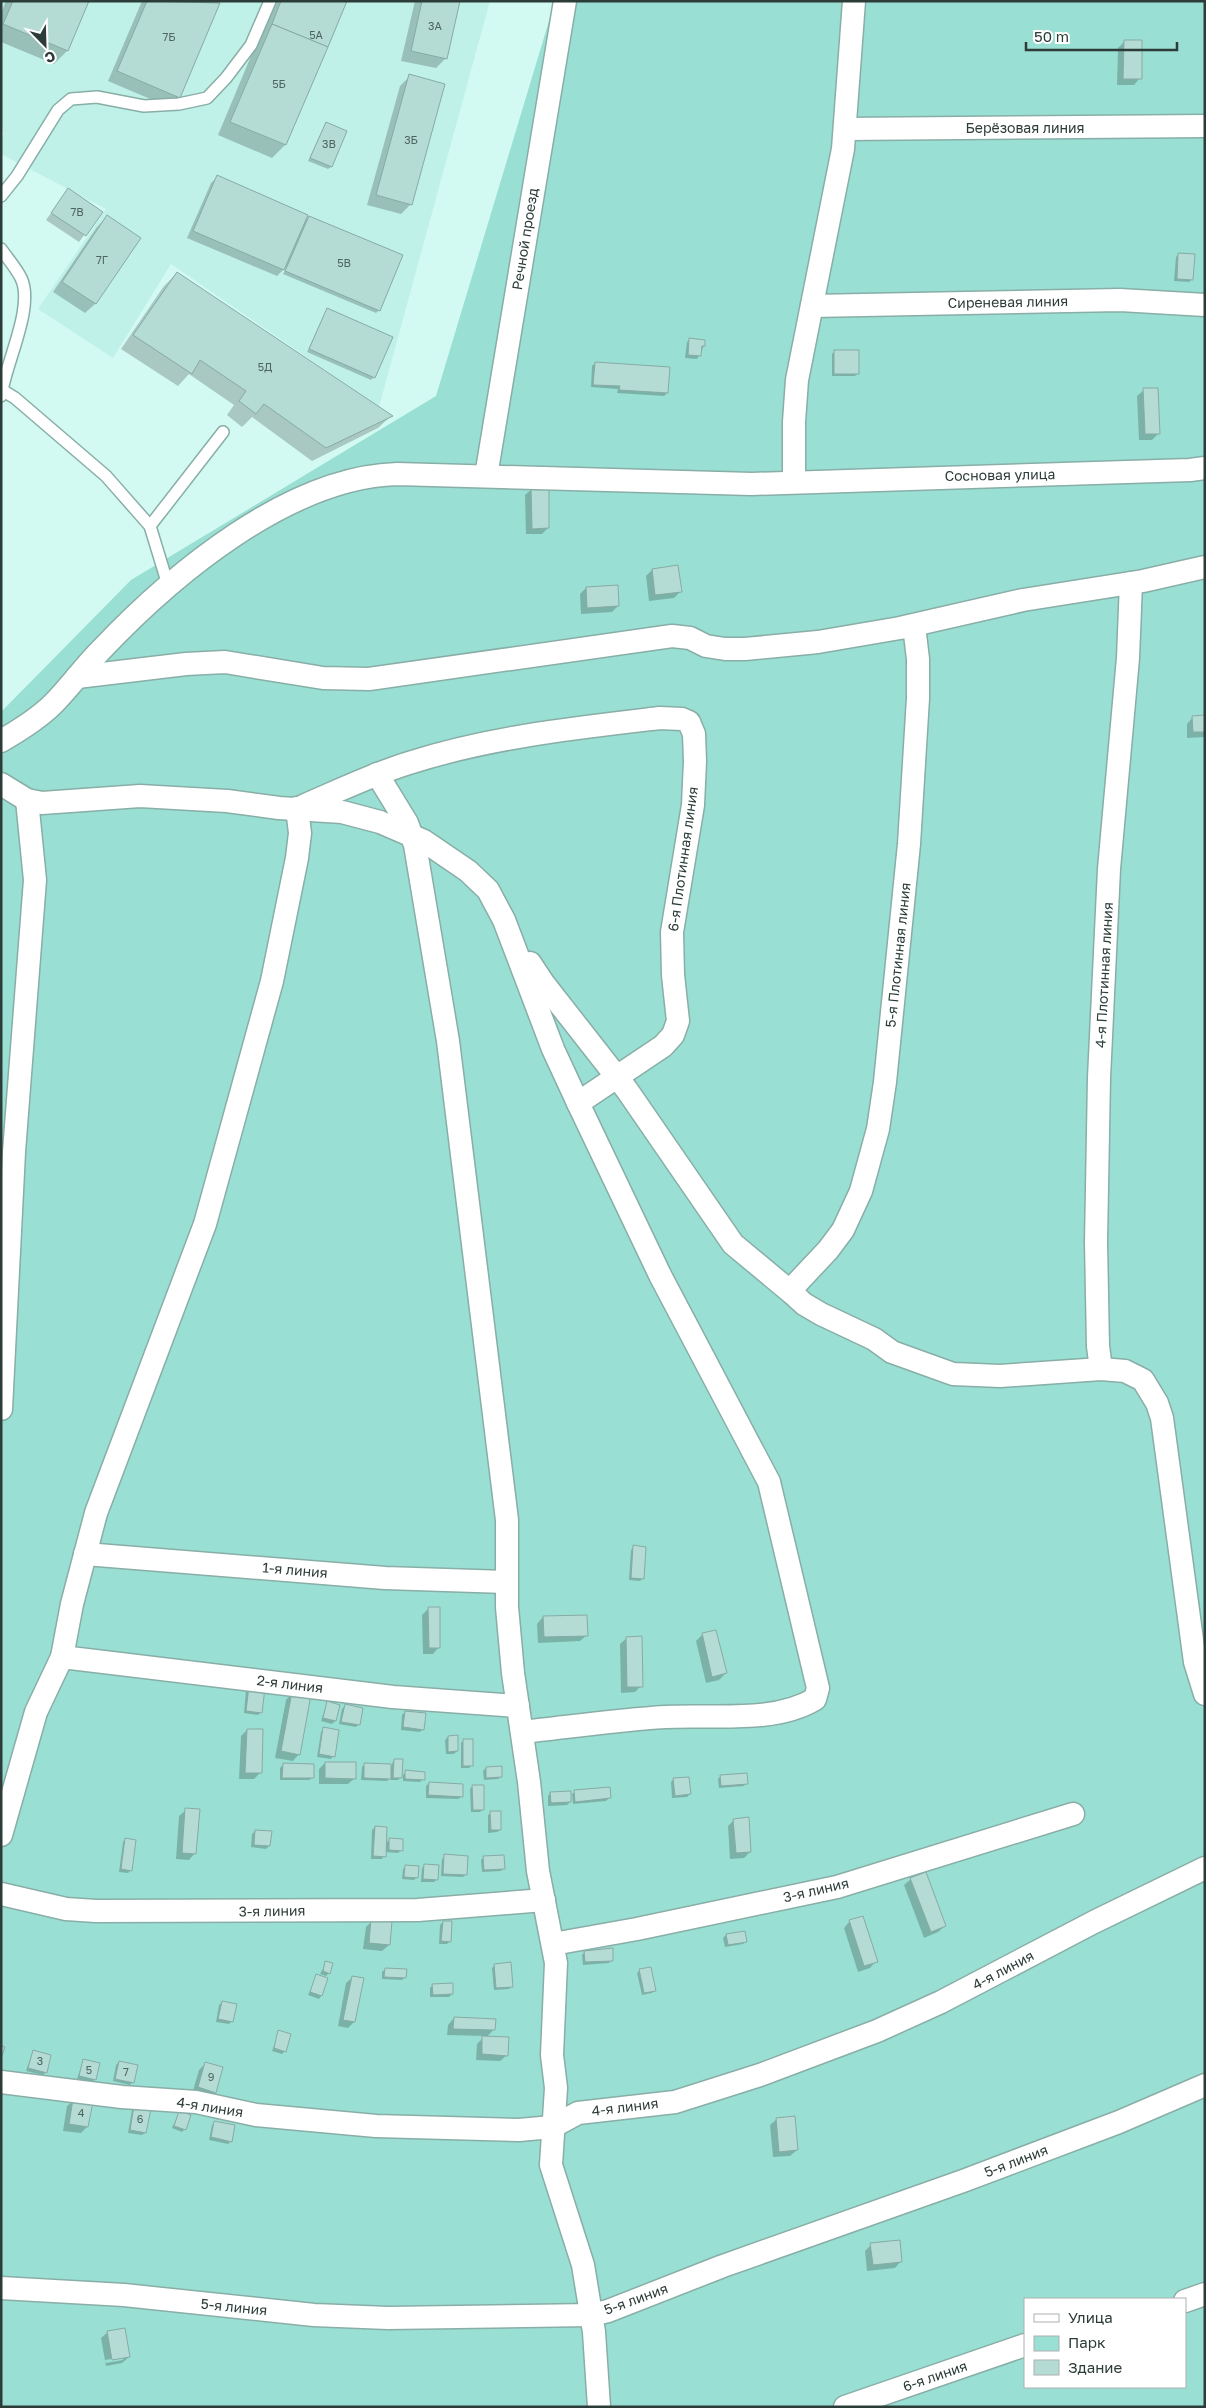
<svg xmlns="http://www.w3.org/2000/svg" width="1206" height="2408" viewBox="0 0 1206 2408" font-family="'Golos Text',sans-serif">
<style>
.built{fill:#bff1e8}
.green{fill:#9adfd3;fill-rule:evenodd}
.shadow{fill:#0003;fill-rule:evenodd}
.building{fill:#b4dbd4;stroke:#86aba4}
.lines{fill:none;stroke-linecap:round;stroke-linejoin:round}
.lane-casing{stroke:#88aea7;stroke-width:14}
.street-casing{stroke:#88aea7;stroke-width:25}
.lane{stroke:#fff;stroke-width:11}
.street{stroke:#fff;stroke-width:22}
.labels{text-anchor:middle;stroke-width:4.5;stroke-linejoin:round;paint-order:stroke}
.number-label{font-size:11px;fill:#4e6460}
.street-label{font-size:14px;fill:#2c3c39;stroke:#fff}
</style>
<rect width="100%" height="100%" fill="#d2faf2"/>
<path class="built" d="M1,1H490L379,407L171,264L113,358L38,309L106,209L1,154V137L4,133L1,130Z"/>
<path class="green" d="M555,1H1205V2407H1V712L131,580L436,396ZM1025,2299H1185V2387H1025Z"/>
<g class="shadow">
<path d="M6,1H88L67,51L54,64L1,42V13Z"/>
<path d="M142,1H219L178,97L169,107L108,81Z"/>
<path d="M274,1H346L285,145L272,158L218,135Z"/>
<path d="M415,1H459L446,58L436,68L401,61Z"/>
<path d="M1124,42L1140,78L1134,85H1117L1118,48Z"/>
<path d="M410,76L411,204L401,214L367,205L400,86Z"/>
<path d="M326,123L331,167L328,169L308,161Z"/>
<path d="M217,177L304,222L309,217L379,310L376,313L283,274L287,266L277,276L187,238L211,183Z"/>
<path d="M68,190L101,212L79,242L46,220Z"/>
<path d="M107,217L139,238L95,304L85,313L53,292L97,227Z"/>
<path d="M1179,254L1192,279L1189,282L1174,281L1176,257Z"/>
<path d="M177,273L391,416L378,428L312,461L252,417L242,427L227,415L234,405L189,374L178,386L121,349L164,286Z"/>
<path d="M327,309L374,377L371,380L307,352Z"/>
<path d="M690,339L704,346L697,359L685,358L687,342Z"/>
<path d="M835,351L858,373L855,376H832V354Z"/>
<path d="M595,363L667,393L664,396L617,393L618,389L591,387L592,366Z"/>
<path d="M1144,390L1159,433L1152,440H1139L1137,396Z"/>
<path d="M532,489L548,528L542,534H526L525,495Z"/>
<path d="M652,570L680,592L674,598L649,601L646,576Z"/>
<path d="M586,588L618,606L612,612L581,614L580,594Z"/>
<path d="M1193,717H1205V737L1187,738V724Z"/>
<path d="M634,1547L643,1578L640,1581L629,1580L631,1550Z"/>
<path d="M429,1608L439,1647L433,1654H423L422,1615Z"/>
<path d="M543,1617L587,1635L580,1641L538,1643L537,1624Z"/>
<path d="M702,1635L726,1673L719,1680L706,1683L696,1641Z"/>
<path d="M627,1638L641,1686L635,1692L621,1693L620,1644Z"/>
<path d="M249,1688L261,1712L258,1715L244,1713L246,1690Z"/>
<path d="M292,1693L299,1754L293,1761L275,1758L286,1700Z"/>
<path d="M327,1703L335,1721L332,1724L321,1721Z"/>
<path d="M345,1706L359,1724L356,1727L339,1724L342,1709Z"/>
<path d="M405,1712L423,1729L420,1732L401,1730L402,1715Z"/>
<path d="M324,1729L333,1756L331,1759L317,1757L321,1732Z"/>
<path d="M247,1730L260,1773L254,1779H239L241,1736Z"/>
<path d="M448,1737L457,1751L454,1754H446L445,1740Z"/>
<path d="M464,1740L472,1765L469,1768H461V1743Z"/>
<path d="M394,1760L401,1777L406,1772L423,1779L420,1782L403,1781V1775L398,1780H391V1777L387,1781L361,1780L362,1767L365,1764L391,1766Z"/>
<path d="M325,1763L355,1778L348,1784H319V1769Z"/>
<path d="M283,1765L312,1778L309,1780H280V1768Z"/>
<path d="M486,1768L501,1777L498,1779L484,1780L483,1771Z"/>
<path d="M721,1776L746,1783L744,1786L719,1788L718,1779Z"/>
<path d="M674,1779L690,1794L687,1797L672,1798L671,1782Z"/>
<path d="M429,1783L461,1797L458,1799L426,1798V1786Z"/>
<path d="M473,1786L483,1809L480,1812H471L470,1789Z"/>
<path d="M575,1792L609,1798L606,1801L573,1804L572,1794Z"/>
<path d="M550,1793L570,1802L567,1805L548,1806V1796Z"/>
<path d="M186,1810L195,1853L189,1860L176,1859L179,1816Z"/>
<path d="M491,1813L500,1830L497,1832L488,1833V1815Z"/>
<path d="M734,1820L750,1852L744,1858L730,1859L728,1826Z"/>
<path d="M375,1827L385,1844L390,1839L401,1850L398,1853L385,1852L382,1859H371L372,1830Z"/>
<path d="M255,1831L269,1846L266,1849L251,1847L252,1834Z"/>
<path d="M125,1839L131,1870L128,1873L119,1872L123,1842Z"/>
<path d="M445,1856L466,1874L463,1877L441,1876L442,1859Z"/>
<path d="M484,1857L504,1868L501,1871L482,1872L481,1860Z"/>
<path d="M425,1865L437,1879L434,1882H421L422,1868Z"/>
<path d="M406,1866L417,1877L414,1880L402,1879L403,1869Z"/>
<path d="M911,1879L945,1926L938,1932L924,1938L904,1885Z"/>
<path d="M372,1921L389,1945L382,1951L363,1949L366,1927Z"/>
<path d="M850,1921L876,1961L870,1968L858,1972L844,1928Z"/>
<path d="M443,1922L450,1941L447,1944H439L440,1925Z"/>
<path d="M726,1935L746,1941L743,1944L725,1947L723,1938Z"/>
<path d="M585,1952L612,1960L609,1963L583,1965L582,1955Z"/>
<path d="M326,1963L329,1973L326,1976L320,1974Z"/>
<path d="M495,1965L512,1986L509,1989L494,1990L492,1968Z"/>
<path d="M385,1969L405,1977L402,1980L382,1979V1972Z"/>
<path d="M640,1970L655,1990L652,1993L642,1995L637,1973Z"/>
<path d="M317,1976L321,1996L319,1999L308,1995Z"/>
<path d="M353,1977L363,1979L354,2022L348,2028L338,2026L346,1983Z"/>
<path d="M433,1985L452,1994L449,1997H430V1988Z"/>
<path d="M222,2002L232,2021L229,2024L216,2022L219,2005Z"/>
<path d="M454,2018L494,2029L486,2038L507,2055L500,2061L476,2060L477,2044L485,2036L447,2035L448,2025Z"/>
<path d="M279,2032L285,2051L282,2054L272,2051Z"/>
<path d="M33,2051L46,2072L43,2075L26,2071Z"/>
<path d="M83,2061L94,2080L92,2082L77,2079Z"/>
<path d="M119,2062L133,2082L130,2085L113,2081L116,2065Z"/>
<path d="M205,2064L215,2092L209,2099L192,2094L199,2070Z"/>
<path d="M74,2100L87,2127L81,2133L63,2131L67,2106Z"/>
<path d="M135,2107L145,2133L142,2135L128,2133L132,2110Z"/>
<path d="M179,2113L185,2129L182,2132L172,2128Z"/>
<path d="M777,2119L797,2150L790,2156L773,2157L770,2125Z"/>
<path d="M215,2123L231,2141L228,2144L209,2140L212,2125Z"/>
<path d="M871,2245L901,2261L895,2268L867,2271L865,2251Z"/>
<path d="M108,2332L129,2357L122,2363L106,2366L101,2338ZM123,2357V2360L106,2363L105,2360Z"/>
</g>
<g class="building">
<path d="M13,1H89L68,51L3,24Z"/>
<path d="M147,1L220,3L180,98L117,71Z"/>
<path d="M281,1H347L328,47L272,24Z"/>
<path d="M422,1H460L447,59L411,51Z"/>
<path d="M272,24L328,47L286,145L230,122Z"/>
<path d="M1124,40H1142V79H1123Z"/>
<path d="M409,74L445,84L412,205L376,195Z"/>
<path d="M326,122L347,131L332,167L310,158Z"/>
<path d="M217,175L308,215L284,270L193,231Z"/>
<path d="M68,188L103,212L86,236L51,213Z"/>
<path d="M107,215L141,238L96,304L62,282Z"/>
<path d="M309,216L403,255L380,311L285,271Z"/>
<path d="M1178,253L1195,254L1193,280L1177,279Z"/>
<path d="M177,272L393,416L326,448L264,404L256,414L239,401L246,391L200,360L192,374L133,335Z"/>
<path d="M327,308L393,337L375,378L309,349Z"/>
<path d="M689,338L705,340V346H702L701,356L688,355Z"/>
<rect x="834" y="350" width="25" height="24"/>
<path d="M595,362L670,367L668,393L619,390L620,386L593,385Z"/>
<path d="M1143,388H1158L1160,434H1145Z"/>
<path d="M531,487H549V528L532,529Z"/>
<path d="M678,565L682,592L655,595L652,569Z"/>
<path d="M618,585L619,606L587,608L586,587Z"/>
<path d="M1205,715V732H1193L1192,716Z"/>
<path d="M633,1545L646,1547L644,1579L631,1578Z"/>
<path d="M428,1607H440V1648H429Z"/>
<path d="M587,1615L588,1636L544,1637L543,1616Z"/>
<path d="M716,1630L727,1673L712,1677L702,1633Z"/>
<path d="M642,1636L643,1687H627L626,1637Z"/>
<path d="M249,1686L265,1688L262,1713L246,1711Z"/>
<path d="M292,1692L311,1695L300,1755L281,1751Z"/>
<path d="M327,1701L340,1705L336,1721L323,1718Z"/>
<path d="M345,1704L363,1708L360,1725L341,1722Z"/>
<path d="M405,1711L426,1713L424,1730L403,1727Z"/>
<path d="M323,1727L339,1730L335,1757L319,1754Z"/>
<path d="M247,1729H263L262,1773H245Z"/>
<path d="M458,1735V1751L448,1752V1736Z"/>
<rect x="463" y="1739" width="10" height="27"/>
<path d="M394,1759H403L402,1778H393Z"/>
<path d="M325,1762H356V1779L325,1778Z"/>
<path d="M283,1763L314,1764V1778H282Z"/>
<path d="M364,1763L391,1764V1779L364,1778Z"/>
<path d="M502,1766V1777L486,1778V1767Z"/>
<path d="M405,1770L425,1772V1780L405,1779Z"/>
<path d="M747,1773L748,1784L721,1786L720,1775Z"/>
<path d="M689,1777L691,1794L675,1796L673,1778Z"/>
<path d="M429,1782L463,1784V1797L428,1795Z"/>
<path d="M472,1785H484V1810H473Z"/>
<path d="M610,1787L611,1798L575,1802L574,1790Z"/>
<path d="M571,1791V1802L551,1803L550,1792Z"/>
<path d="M185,1808L200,1809L196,1854L182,1853Z"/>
<path d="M490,1811H501V1830H491Z"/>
<path d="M749,1817L751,1852L736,1853L733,1819Z"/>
<path d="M375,1826L387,1827L386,1857L373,1856Z"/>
<path d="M255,1830L272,1831L270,1846L254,1845Z"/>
<path d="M125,1838L136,1840L132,1871L121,1869Z"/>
<path d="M389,1838L403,1839V1851L389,1850Z"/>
<path d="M444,1854L468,1856L467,1875L443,1874Z"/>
<path d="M504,1855L505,1869L484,1870L483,1856Z"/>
<path d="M424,1864L439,1865L438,1880L423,1879Z"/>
<path d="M405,1865L419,1866L418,1878L404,1877Z"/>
<path d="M926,1872L946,1926L931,1932L910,1878Z"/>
<path d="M863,1916L878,1962L864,1966L849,1920Z"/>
<path d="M371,1919L392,1921L390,1945L369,1943Z"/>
<path d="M443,1921H452L451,1942L441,1941Z"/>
<path d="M745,1931L747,1942L728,1945L726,1934Z"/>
<path d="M613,1948V1961L585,1962L584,1951Z"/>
<path d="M325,1961L333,1963L330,1974L323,1971Z"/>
<path d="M511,1962L513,1987L496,1988L494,1964Z"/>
<path d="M651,1967L656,1991L644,1993L639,1969Z"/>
<path d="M385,1968L407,1969L406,1978L384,1977Z"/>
<path d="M316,1974L328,1978L322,1996L310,1992Z"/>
<path d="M352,1976L364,1978L355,2022L343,2020Z"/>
<path d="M453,1983V1994L433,1995L432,1984Z"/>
<path d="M222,2001L237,2004L233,2022L218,2019Z"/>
<path d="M454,2017L496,2019L495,2030L453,2029Z"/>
<path d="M278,2030L291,2034L286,2052L274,2048Z"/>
<path d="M482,2036L509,2037L508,2056L482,2054Z"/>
<path d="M1,2046L5,2047L1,2058Z"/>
<path d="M33,2050L51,2055L47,2073L28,2068Z"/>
<path d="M83,2059L100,2063L96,2080L79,2076Z"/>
<path d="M119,2061L138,2065L134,2083L115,2079Z"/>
<path d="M205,2062L223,2067L216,2093L198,2087Z"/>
<path d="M73,2099L93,2102L88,2127L69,2124Z"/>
<path d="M134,2106L151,2109L146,2133L130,2130Z"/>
<path d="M179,2111L191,2115L186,2130L174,2126Z"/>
<path d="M795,2116L798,2150L779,2152L776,2118Z"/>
<path d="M214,2121L235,2125L232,2142L211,2137Z"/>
<path d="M900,2240L902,2262L873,2265L870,2243Z"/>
<path d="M125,2328L130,2357L112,2360L107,2331Z"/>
</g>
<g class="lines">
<defs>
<g id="lane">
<path d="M1,196L17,176L58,110L71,99L97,97L144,106L179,104L207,98L226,78L251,45L270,1"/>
<path d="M1,249C8,259 16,268 21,278C35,307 5,364 1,396"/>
<path d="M2,390L15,398L106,476L150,526"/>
<path d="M168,585L150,526L223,432"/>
</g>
<g id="street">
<path d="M845,129L1205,126"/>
<path d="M812,306L1120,300L1205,305"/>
<path d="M486,476L565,1"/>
<path d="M794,482V422L797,380L843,149L854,1"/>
<path d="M914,626L918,659V698L909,844L885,1082L878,1129L861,1191L843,1230L828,1250L797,1283L792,1293L804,1304L821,1314L874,1339L892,1352L953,1374L1000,1376L1101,1369L1125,1371L1143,1380L1157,1403L1162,1418L1195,1662L1205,1694"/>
<path d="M77,677L186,664L225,662L323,678L369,679L672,636L690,638L706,646L725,649H745L818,642L900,628L1023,600L1143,581L1205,567"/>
<path d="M1,741C20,730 38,719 53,704C70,687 84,667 101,650C173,574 289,477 397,474L752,484L1190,470L1205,468"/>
<path d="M377,774L407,823L415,845L448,1041L507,1520V1607L513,1673L529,1782L538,1871L556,1963L552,2055L556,2088L551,2165L583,2265L594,2332L599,2407"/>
<path d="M1,784L27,800L42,803L140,796L227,801L279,808L342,812L380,822L424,841L468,871L488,890L504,920L553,1049L578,1103L660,1275L769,1482L818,1688L815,1699C774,1724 711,1714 665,1717C617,1720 569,1727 522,1732"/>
<path d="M303,806C338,791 373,774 409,763C490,737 575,728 660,718L682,719L689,722L694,734L695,761L693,805L672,932L673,975L678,1021L673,1035L663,1046L578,1103"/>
<path d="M530,963L544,984L627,1090L733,1244L792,1293"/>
<path d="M1101,1369L1098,1346L1096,1242L1099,1078L1109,869L1128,658L1131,583"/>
<path d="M1,1409L14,1152L35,880L27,800"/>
<path d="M85,1554L385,1578L506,1582"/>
<path d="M62,1657L393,1697L518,1706"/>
<path d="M1,1835L36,1712L62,1657L72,1604L96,1513L205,1224L272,981L297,858L300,833L297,808"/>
<path d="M1,1894L66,1909L96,1911L418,1910L544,1900"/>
<path d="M553,1944L637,1929L837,1887L1073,1814"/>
<path d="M1,2082L122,2097L196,2102L256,2115L376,2126L519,2130L552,2127L578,2113L675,2102L760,2075L877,2031L941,2002L1094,1922L1205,1868"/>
<path d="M1,2288L124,2295L314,2315L388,2318L591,2315L608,2311L723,2266L963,2181L1119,2122L1205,2085"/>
<path d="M1185,2301L1205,2294"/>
<path d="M845,2407L1025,2345"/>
</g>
</defs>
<use href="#lane" class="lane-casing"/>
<use href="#street" class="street-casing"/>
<use href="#lane" class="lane"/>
<use href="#street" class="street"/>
</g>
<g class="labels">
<g class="number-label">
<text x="435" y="30">3А</text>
<text x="316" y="39">5А</text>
<text x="169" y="41">7Б</text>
<text x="279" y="88">5Б</text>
<text x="411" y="144">3Б</text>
<text x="329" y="148">3В</text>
<text x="77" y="216">7В</text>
<text x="102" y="264">7Г</text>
<text x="344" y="267">5В</text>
<text x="265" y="371">5Д</text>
<text x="40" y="2065">3</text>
<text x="89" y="2074">5</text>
<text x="126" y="2076">7</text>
<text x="211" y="2081">9</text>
<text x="81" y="2117">4</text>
<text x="140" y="2123">6</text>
</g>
<g class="street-label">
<text x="1025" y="133">Берёзовая линия</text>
<text transform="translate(525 239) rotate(-81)" y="5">Речной проезд</text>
<text transform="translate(1008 302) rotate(-1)" y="5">Сиреневая линия</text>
<text transform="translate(1000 475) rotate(-1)" y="5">Сосновая улица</text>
<text transform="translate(683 859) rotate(-82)" y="5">6-я Плотинная линия</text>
<text transform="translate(898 955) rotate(-84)" y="5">5-я Плотинная линия</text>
<text transform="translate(1104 975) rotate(-87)" y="5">4-я Плотинная линия</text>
<text transform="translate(295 1570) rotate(5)" y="5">1-я линия</text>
<text transform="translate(290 1684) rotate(7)" y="5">2-я линия</text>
<text transform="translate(816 1890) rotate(-13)" y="5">3-я линия</text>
<text transform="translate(272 1911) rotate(-1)" y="5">3-я линия</text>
<text transform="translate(1003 1970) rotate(-28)" y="5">4-я линия</text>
<text transform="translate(210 2107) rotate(9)" y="5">4-я линия</text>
<text transform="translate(625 2107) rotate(-7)" y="5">4-я линия</text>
<text transform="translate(1016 2161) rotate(-21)" y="5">5-я линия</text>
<text transform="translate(636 2299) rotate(-20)" y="5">5-я линия</text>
<text transform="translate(234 2307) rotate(6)" y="5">5-я линия</text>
<text transform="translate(935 2376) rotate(-19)" y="5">6-я линия</text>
</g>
</g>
<rect width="1206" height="2408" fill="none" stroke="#2c3c39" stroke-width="5"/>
<rect x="1024" y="2298" width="162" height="90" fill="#ffffff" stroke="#abb1b0"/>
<rect x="1034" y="2314" width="25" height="8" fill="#ffffff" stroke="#abb1b0"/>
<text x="1068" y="2323" font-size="15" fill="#2c3c39">Улица</text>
<rect x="1034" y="2336" width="25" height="15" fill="#9adfd3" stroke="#abb1b0"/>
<text x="1068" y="2348" font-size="15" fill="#2c3c39">Парк</text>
<rect x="1034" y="2360" width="25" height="15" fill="#b4dbd4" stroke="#abb1b0"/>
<text x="1068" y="2373" font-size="15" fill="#2c3c39">Здание</text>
<g transform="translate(45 45) rotate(157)" stroke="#ffffff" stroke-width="4" paint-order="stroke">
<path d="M0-4L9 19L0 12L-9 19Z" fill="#2c3c39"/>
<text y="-8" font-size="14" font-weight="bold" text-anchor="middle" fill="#2c3c39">С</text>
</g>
<path d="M1026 42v8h151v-8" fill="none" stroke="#2c3c39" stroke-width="2.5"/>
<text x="1034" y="42" font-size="15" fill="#2c3c39" stroke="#ffffff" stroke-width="4" paint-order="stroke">50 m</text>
</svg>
